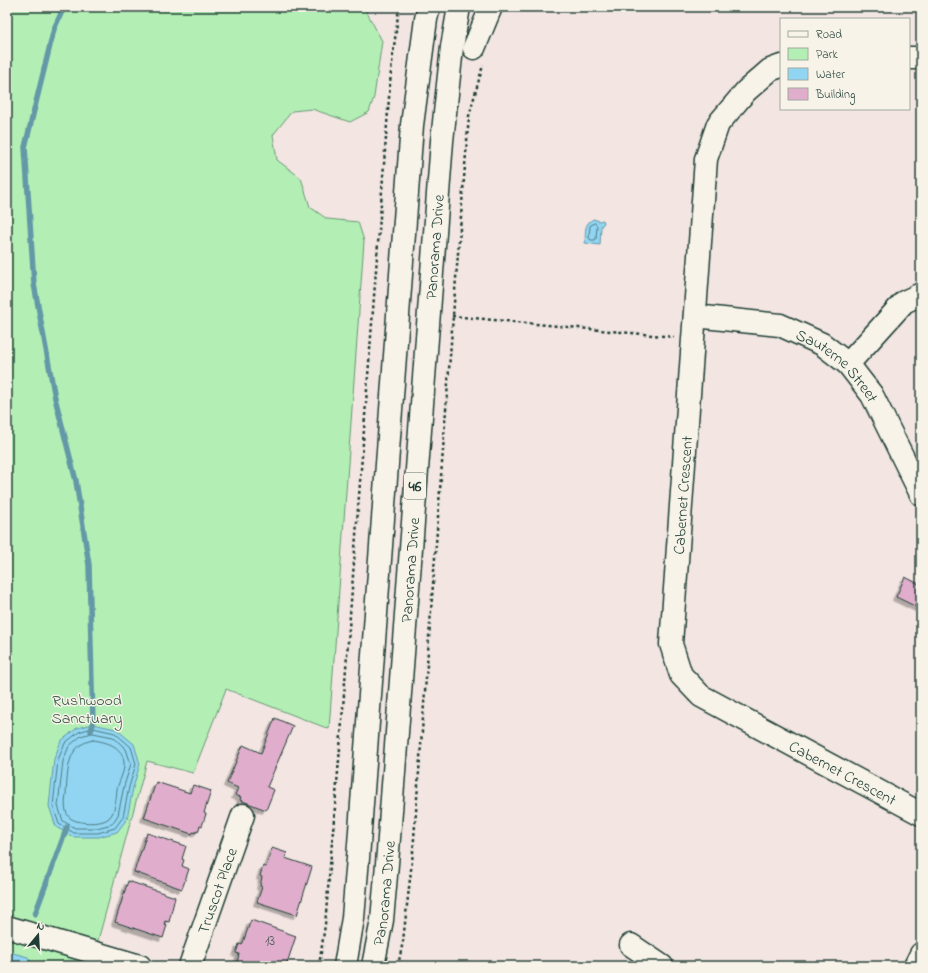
<svg xmlns="http://www.w3.org/2000/svg" width="928" height="973" viewBox="0 0 928 973" font-family="'Indie Flower',sans-serif">
<style>
.green{fill:#b3efb5;stroke:#699674}
.water{fill:#91d5f3;stroke:#6398a7}
.lines{fill:none;stroke-linecap:round;stroke-linejoin:round}
.shore{stroke:#4d7a80;stroke-width:1}
.stream{stroke:#6398a7;stroke-width:5.5}
.building{fill:#e0aecc;stroke:#1f3d34;filter:url(#shadow)}
.minor-casing{stroke:#1f3d34;stroke-width:25}
.major-casing{stroke:#1f3d34;stroke-width:25}
.path{stroke:#1f3d34;stroke-width:2.5;stroke-dasharray:3 3;stroke-linecap:butt}
.minor{stroke:#f7f3e8;stroke-width:22}
.major{stroke:#f7f3e8;stroke-width:22}
.labels{text-anchor:middle;stroke-width:3;stroke-linejoin:round;paint-order:stroke}
.number-label{font-size:14px;fill:#4f595a}
.shield{fill:#f7f3e8;stroke:#60746a;stroke-width:1}
.shield-label{font-size:15px;font-weight:bold;fill:#1f3d34}
.street-label{font-size:16px;fill:#1f3d34;stroke:#f7f3e8}
.park-label{font-size:16px;fill:#355847;stroke:#f7f3e8}
</style>
<defs>
<filter id="shadow"><feDropShadow dx="-3.5" dy="3.5" stdDeviation="0" flood-color="#0004"/></filter>
</defs>
<rect width="100%" height="100%" fill="#f2e5e2"/>
<filter id="ink" filterUnits="userSpaceOnUse"><feTurbulence type="fractalNoise" baseFrequency=".025" numOctaves="2"/><feDisplacementMap in="SourceGraphic" scale="8" xChannelSelector="R" yChannelSelector="G"/><feConvolveMatrix kernelMatrix="1 2 1 2 8 2 1 2 1" color-interpolation-filters="sRGB"/></filter>
<g filter="url(#ink)">
<path class="green" d="M7,7H364L382,41L374,97L369,112L350,122L312,109L292,111L273,135L277,160L301,178L310,207L327,219L358,222L364,241L329,729L226,689L193,773L147,761L91,966H7V591L12,582L7,579Z"/>
<g class="water">
<path d="M594,219L599,221L603,220L604,223L601,226L600,245L585,243C586,233 583,223 594,219Z"/>
<path d="M93,724L116,729L134,744L140,764L133,788L127,819L117,832L99,837H73L56,827L49,806L54,759L61,741L77,728Z"/>
<path d="M9,952L28,957L34,966H7V953Z"/>
</g>
<g class="lines">
<g class="shore">
<path d="M595,223L597,226L596,239L595,240H591L589,238L590,226Z"/>
<path d="M93,728L115,733L131,747L136,764L129,787L123,817L115,828L98,833H74L59,824L53,806L58,760L65,743L79,732Z"/>
<path d="M93,733L113,737L126,749L131,764L124,786L118,815L112,824L97,828H75L63,821L58,806L63,761L69,746L81,736Z"/>
<path d="M93,740C107,742 123,746 124,763C125,771 119,781 117,789C116,798 116,811 109,818C102,825 75,824 69,817C64,811 65,801 66,794C68,771 66,745 93,740Z"/>
</g>
<g class="stream">
<path d="M64,7L54,29L25,147L34,284L55,398L76,481L89,565L93,724L91,731"/>
<path d="M35,914L67,827"/>
</g>
</g>
<g class="building">
<path d="M905,577L921,585V609L896,597Z"/>
<path d="M275,718L293,726L267,787L274,790L266,810L240,800L241,797L235,795L238,788L227,783L243,745L261,753Z"/>
<path d="M156,782L190,793L193,785L211,791L204,813L206,814L202,826L200,825L198,832L196,831V833L193,832L192,834L144,818Z"/>
<path d="M147,833L186,846L182,859L184,860L182,866L189,869L182,889L134,872Z"/>
<path d="M272,848L287,853L285,858L312,867L297,915L257,902L262,887L260,886L262,877L260,876L263,866L266,867Z"/>
<path d="M128,881L175,897L169,922L165,921L164,924L167,925L163,938L115,922Z"/>
<path d="M251,920L296,936L286,966H246L237,963L239,954L236,953L239,944L242,945Z"/>
</g>
<g class="lines">
<defs>
<g id="minor">
<path d="M474,48L491,7"/>
<path d="M909,58H921"/>
<path id="s1" d="M781,66L770,70L746,91L718,124L706,159L671,644L681,675L701,696L921,814"/>
<path id="s2" d="M695,316L780,325L822,344L848,364L872,395L921,494"/>
<path d="M848,364L904,302L921,294"/>
<path d="M7,927L140,966"/>
<path d="M631,945L662,966"/>
<path id="s3" d="M190,966L243,815"/>
<path d="M915,966L921,954"/>
</g>
<g id="major">
<path d="M345,966L353,918L358,858L412,125L426,19L429,7"/>
<path id="s4" d="M373,966L382,920L387,864L442,141L452,47L459,7"/>
</g>
</defs>
<use href="#minor" class="minor-casing"/>
<use href="#major" class="major-casing"/>
<g class="path">
<path d="M452,316L674,337"/>
<path d="M319,966L325,925L340,748L391,71L399,7"/>
<path d="M398,966L403,941L413,852L453,316L469,116L483,65"/>
</g>
<use href="#minor" class="minor"/>
<use href="#major" class="major"/>
</g>
</g>
<g class="labels">
<g class="number-label">
<text x="270" y="945">13</text>
</g>
<rect class="shield" x="404" y="473" width="22" height="26" rx="3"/>
<g class="shield-label">
<text x="415" y="491">46</text>
</g>
<g class="street-label">
<text dy="6" stroke="none"><textPath href="#s4" startOffset="722">Panorama Drive</textPath></text>
<text dy="6" stroke="none"><textPath href="#s2" startOffset="157">Sauterne Street</textPath></text>
<text transform="translate(682 495) rotate(-86)" y="6">Cabernet Crescent</text>
<text dy="6" stroke="none"><textPath href="#s4" startOffset="398">Panorama Drive</textPath></text>
<text dy="6" stroke="none"><textPath href="#s1" startOffset="833">Cabernet Crescent</textPath></text>
<text dy="6" stroke="none"><textPath href="#s3" startOffset="80">Truscot Place</textPath></text>
<text dy="6" stroke="none"><textPath href="#s4" startOffset="74">Panorama Drive</textPath></text>
</g>
<g class="park-label">
<text x="87" y="705">Rushwood<tspan x="87" dy="18">Sanctuary</tspan></text>
</g>
</g>
<rect width="928" height="973" fill="none" stroke="#f7f3e8" stroke-width="24"/>
<rect x="12" y="12" width="904" height="949" fill="none" stroke="#1f3d34" stroke-width="1.5" filter="url(#ink)"/>
<rect x="780" y="18" width="130" height="92" fill="#f7f3e8" stroke="#a1aaa0"/>
<rect x="788" y="31" width="20" height="6" fill="#f7f3e8" stroke="#a1aaa0"/>
<text x="816" y="38" font-size="12" fill="#1f3d34">Road</text>
<rect x="788" y="48" width="20" height="12" fill="#b3efb5" stroke="#a1aaa0"/>
<text x="816" y="58" font-size="12" fill="#1f3d34">Park</text>
<rect x="788" y="68" width="20" height="12" fill="#91d5f3" stroke="#a1aaa0"/>
<text x="816" y="78" font-size="12" fill="#1f3d34">Water</text>
<rect x="788" y="88" width="20" height="12" fill="#e0aecc" stroke="#a1aaa0"/>
<text x="816" y="98" font-size="12" fill="#1f3d34">Building</text>
<g transform="translate(38 935) rotate(18)" stroke="#f7f3e8" stroke-width="3" paint-order="stroke">
<path d="M0-3L7 15L0 10L-7 15Z" fill="#1f3d34"/>
<text y="-6" font-size="11" font-weight="bold" text-anchor="middle" fill="#1f3d34">N</text>
</g>
</svg>
